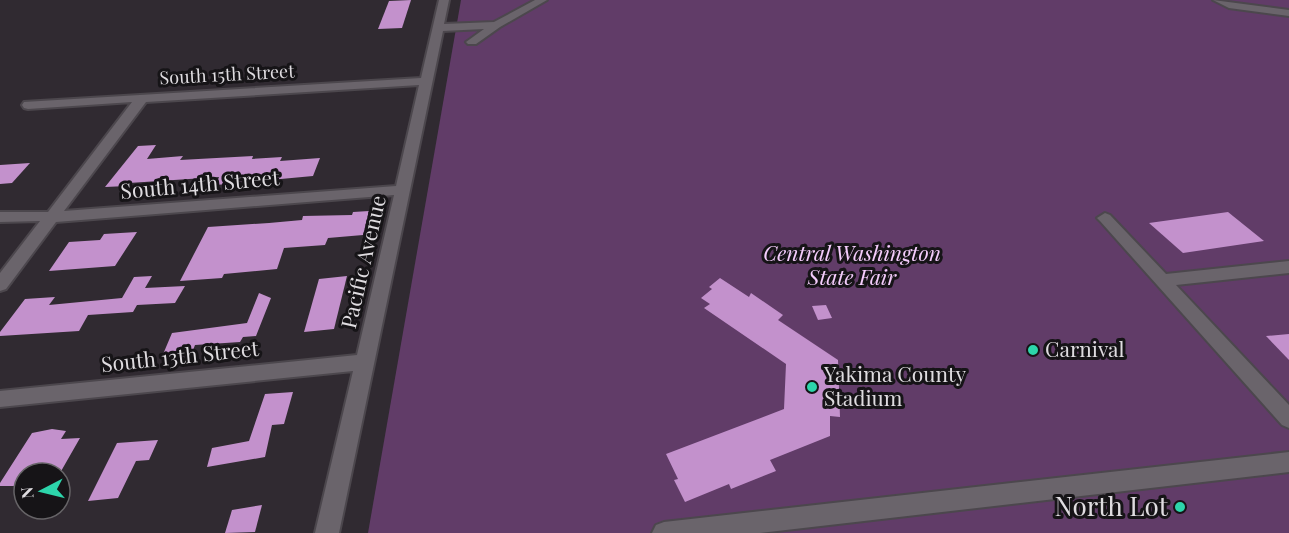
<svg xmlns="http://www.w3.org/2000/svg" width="1289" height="533" viewBox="0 0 1289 533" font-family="'Playfair Display',serif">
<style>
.green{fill:#613c68}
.building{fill:#c391cc}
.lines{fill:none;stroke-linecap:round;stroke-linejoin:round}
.minor-casing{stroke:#4c474d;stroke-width:4}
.minor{fill:#6a646b;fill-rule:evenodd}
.poi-dot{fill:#2dd5ab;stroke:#161417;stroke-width:2}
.labels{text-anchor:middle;stroke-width:6;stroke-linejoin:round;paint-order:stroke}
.far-street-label{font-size:18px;fill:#dfdce0;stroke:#161417}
.street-label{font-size:21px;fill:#dfdce0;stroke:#161417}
.park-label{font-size:21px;font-style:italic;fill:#f5cdfd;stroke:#161417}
.poi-label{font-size:21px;fill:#dfdce0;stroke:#161417;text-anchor:start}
.near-poi-label{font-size:26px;fill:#dfdce0;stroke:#161417;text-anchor:end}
</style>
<rect width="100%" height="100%" fill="#302a31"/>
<path class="green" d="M461,0H1289V533H368Z"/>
<g class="building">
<path d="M411,0L402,28L378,29L389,1Z"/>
<path d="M156,145L147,159L183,156L180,160L253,156L252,159L282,157L280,161L320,158L313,176L216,185L219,177L129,183L127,186L105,187L138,146Z"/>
<path d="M30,163L12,183L0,184V165Z"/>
<path d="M369,211L363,235L328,238L325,245L284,248L277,269L224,274L222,278L180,281L208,227L269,223L302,220L303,216L352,215L353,212Z"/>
<path d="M1228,212L1264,241L1183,253L1149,223Z"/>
<path d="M137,232L115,266L49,271L69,242L100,240L104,234Z"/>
<path d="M152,276L145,288L185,286L175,303L137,305L133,312L88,315L79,331L0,336V332L25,299L55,297L49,305L122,298L134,277Z"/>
<path d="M347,276L334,329L304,332L319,279Z"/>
<path d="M720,278L749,297L751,293L783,315L778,320L838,360L840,417L830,416V436L770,460L776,471L731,489L729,484L685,502L674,480L678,479L666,454L784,409L786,364L704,308L710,304L701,298L712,289L709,287Z"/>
<path d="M259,293L271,298L256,336L243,337L240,342L195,345L190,358L161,359L172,333L247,323Z"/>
<path d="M826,305L832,318L818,320L812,306Z"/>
<path d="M1289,334V360L1266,336Z"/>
<path d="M293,392L284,424L272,425L265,457L207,467L212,448L249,441L265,394Z"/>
<path d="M52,429L66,431L61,439L80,438L60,473H24V486H0V483L32,433Z"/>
<path d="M158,440L149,460L136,461L118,498L88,501L117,443Z"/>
<path d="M262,505L255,532L225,533L232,510Z"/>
</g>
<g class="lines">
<defs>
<g id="minor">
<path d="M439,0H449L444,24L494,22L535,0H547L500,27L476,44H468L466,42L484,29L443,31L339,533H315L353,371L0,407V391L357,355L394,195L56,222L6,289L0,291V273L40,221L0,222V212H48L132,102L28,109L24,108L22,105L24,102L421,78ZM419,85L396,186L64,211L146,102Z"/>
<path d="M1213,0L1289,10V16L1229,8Z"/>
<path d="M1105,213L1110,215L1166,274L1289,261V273L1176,285L1289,405V428L1282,425L1100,221L1097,218Z"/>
<path d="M1289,452V472L760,533H652L656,525L664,522Z"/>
</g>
</defs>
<use href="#minor" class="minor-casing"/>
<use href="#minor" class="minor"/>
</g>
<g class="poi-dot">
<circle cx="1033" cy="350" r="6"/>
<circle cx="812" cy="387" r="6"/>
<circle cx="1180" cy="507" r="6"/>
</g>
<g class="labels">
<g class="far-street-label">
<text transform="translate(227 75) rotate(-3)" y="6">South 15th Street</text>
</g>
<g class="street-label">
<text transform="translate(200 185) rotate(-5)" y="7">South 14th Street</text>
<text transform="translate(364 262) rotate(-77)" y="7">Pacific Avenue</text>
<text transform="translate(180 357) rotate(-6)" y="7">South 13th Street</text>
</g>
<g class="park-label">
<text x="852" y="261">Central Washington<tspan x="852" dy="24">State Fair</tspan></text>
</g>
<g class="poi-label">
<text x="1045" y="357">Carnival</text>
<text x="824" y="382">Yakima County<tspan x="824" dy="24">Stadium</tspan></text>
</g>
<g class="near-poi-label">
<text x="1168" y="516">North Lot</text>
</g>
</g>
<g transform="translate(42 491) rotate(263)"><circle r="28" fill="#161417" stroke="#666467" stroke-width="1.5"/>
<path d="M0-4.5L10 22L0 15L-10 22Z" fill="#2dd5ab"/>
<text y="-9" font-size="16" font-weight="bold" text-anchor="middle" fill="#dfdce0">N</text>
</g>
</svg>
